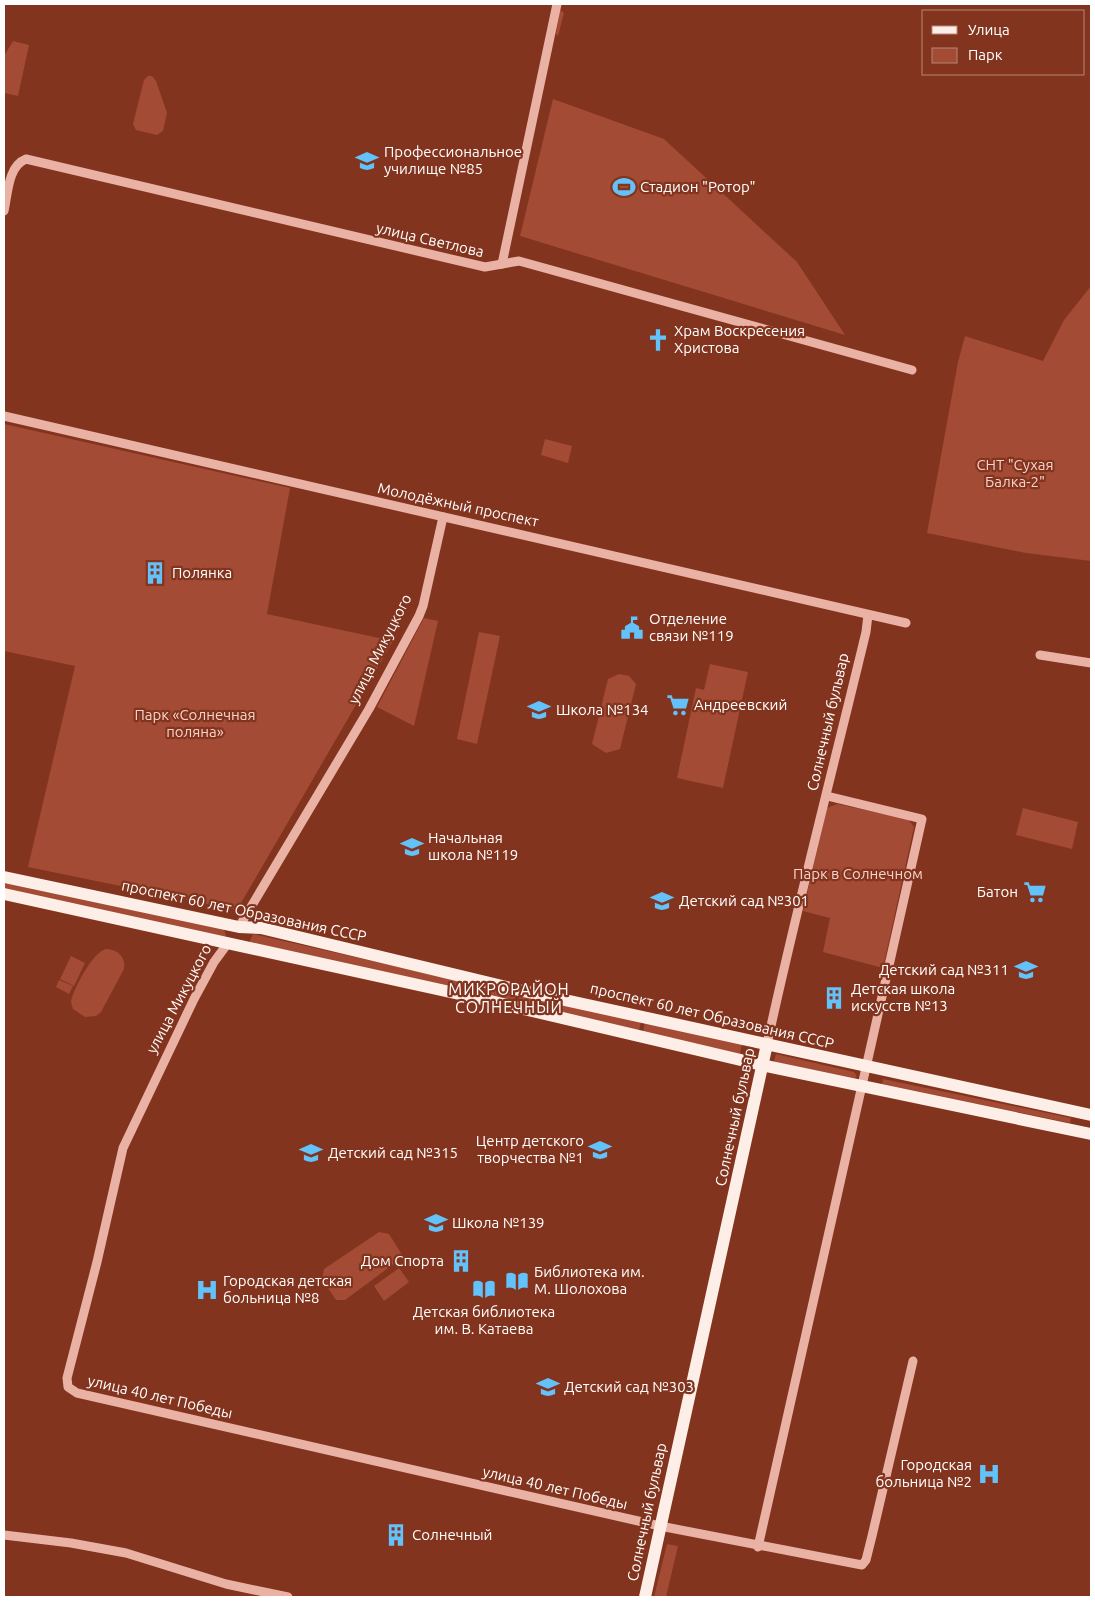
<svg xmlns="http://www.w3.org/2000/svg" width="1095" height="1601" viewBox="0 0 1095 1601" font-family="Ubuntu,sans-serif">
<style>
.green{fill:#a34b34}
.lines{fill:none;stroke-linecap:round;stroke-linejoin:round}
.minor{stroke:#eab2a4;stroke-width:9}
.major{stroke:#feeee8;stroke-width:12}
.labels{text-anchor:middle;stroke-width:4.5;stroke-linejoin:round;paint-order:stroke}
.poi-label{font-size:15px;fill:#fff;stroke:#83341e;text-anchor:start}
.street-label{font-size:15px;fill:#fff;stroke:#83341e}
.park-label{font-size:15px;fill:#f7d2c9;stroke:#83341e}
.neighbourhood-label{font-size:16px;letter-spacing:1px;fill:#fff;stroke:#83341e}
</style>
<rect width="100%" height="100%" fill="#83341e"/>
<g class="green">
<path d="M560,10L564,13L558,36L556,34Z"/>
<path d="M13,41L29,45L18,96L4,93V56Z"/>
<path d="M148,76H152L156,81L167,113L163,131L157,135L136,130L133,124L144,80Z"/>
<path d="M553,99L664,139L797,262L845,335L520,236Z"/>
<path d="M1091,286V561L1026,553L927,533L958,362L965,336L1043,361L1064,320Z"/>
<path d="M4,424L290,488L267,614L393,641L237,910L28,867L75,666L4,651Z"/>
<path d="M545,439L572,446L568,463L541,455Z"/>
<path d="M424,618L438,621L414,726L377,707Z"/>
<path d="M479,632L500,636L477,744L457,739Z"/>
<path d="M710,664L748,672L723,788L677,778L696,688L704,690Z"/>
<path d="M619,674L629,676L636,684L620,749L606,753L592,744L608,679Z"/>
<path d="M837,804L908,819L914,827L883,968L823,952L830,918L803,911L827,808Z"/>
<path d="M1023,808L1078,822L1072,849L1016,835Z"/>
<path d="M4,883L224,929L226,936L223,937L4,889Z"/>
<path d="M253,934L465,982L470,987L466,990L249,943Z"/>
<path d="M107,949C118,950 126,957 124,969L101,1012L96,1016L85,1017L73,1009C72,1005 70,1002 72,998C76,985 94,950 107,949Z"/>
<path d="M71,956L85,963L74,986L60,979Z"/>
<path d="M59,980L73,986L69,994L56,987Z"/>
<path d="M485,988L516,994L514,1002L487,995L483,991Z"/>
<path d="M520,995L641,1021L639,1031L518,1002Z"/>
<path d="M645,1021L742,1043L740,1054L643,1032Z"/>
<path d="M776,1054L854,1072L857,1076L855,1078L777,1063L774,1061Z"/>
<path d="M883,1079L1071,1118L1070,1123L882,1084Z"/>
<path d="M379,1232L389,1234L401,1253L399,1260L345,1300H336L322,1279L324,1269Z"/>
<path d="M399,1268L409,1282L384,1301L374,1286Z"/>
<path d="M667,1544L678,1546L666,1597H654Z"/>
</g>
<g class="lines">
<g class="minor">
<path d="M4,211C8,193 8,166 26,159L485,267L519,261L912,370"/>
<path d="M502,264L557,4"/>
<path d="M4,416L906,623"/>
<path d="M1040,655L1091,663"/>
<path d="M239,927L369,709L419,616L423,606L443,517"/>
<path d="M228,943L214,962L194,999L123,1148L97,1262L67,1378L68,1387L77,1393L660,1526L862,1565L866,1560L872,1536L913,1361"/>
<path d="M767,1044C797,906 833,769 866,632L868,615"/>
<path d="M4,1535L71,1543L126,1553L226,1584L288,1597"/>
<path d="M758,1547L922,819L827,796"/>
</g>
<g class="major">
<path d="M4,877L239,927L261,928L519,990L1091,1115"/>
<path d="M4,894L473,997L762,1065L1091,1134"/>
<path d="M645,1597L767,1044"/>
</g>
</g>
<defs>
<symbol id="university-bare" viewBox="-9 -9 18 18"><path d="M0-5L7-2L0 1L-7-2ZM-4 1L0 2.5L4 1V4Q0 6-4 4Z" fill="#63c2f9" stroke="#83341e" stroke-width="2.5" paint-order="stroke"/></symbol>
<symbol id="stadium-bare" viewBox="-9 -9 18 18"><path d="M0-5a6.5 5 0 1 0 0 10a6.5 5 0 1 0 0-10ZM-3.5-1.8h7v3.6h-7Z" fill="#63c2f9" stroke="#83341e" stroke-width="2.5" paint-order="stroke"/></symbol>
<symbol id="church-bare" viewBox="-9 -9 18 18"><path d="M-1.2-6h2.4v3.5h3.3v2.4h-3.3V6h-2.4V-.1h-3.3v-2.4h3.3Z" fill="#63c2f9" stroke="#83341e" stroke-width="2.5" paint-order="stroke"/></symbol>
<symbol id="building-bare" viewBox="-9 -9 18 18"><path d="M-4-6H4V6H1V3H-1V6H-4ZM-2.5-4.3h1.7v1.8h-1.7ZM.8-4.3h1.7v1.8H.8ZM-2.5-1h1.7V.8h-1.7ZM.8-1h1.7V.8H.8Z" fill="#63c2f9" stroke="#83341e" stroke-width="2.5" paint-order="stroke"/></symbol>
<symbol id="civic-bare" viewBox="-9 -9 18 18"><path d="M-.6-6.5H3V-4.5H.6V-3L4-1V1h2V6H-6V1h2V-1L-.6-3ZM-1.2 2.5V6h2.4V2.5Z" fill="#63c2f9" stroke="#83341e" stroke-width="2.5" paint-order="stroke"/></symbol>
<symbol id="supermarket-bare" viewBox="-9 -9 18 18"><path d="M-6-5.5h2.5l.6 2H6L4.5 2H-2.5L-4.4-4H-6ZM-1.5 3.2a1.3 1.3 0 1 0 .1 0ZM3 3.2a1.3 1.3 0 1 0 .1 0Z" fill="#63c2f9" stroke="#83341e" stroke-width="2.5" paint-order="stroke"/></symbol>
<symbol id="school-bare" viewBox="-9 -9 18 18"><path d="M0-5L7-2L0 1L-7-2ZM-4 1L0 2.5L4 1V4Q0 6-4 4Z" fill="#63c2f9" stroke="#83341e" stroke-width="2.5" paint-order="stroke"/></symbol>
<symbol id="library-bare" viewBox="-9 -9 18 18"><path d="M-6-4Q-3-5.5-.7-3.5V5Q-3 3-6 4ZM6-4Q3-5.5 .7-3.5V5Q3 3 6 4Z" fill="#63c2f9" stroke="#83341e" stroke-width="2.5" paint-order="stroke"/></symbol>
<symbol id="hospital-bare" viewBox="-9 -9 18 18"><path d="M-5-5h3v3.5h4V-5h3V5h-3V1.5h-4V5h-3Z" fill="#63c2f9" stroke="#83341e" stroke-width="2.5" paint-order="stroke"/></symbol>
</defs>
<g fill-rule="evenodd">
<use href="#university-bare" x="351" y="145" width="32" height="32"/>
<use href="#stadium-bare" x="608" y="171" width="32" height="32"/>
<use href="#church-bare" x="642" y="324" width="32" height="32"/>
<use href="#building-bare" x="139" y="557" width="32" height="32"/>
<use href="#civic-bare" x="616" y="612" width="32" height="32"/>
<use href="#supermarket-bare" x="662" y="689" width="32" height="32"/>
<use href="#school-bare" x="523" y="694" width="32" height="32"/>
<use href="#school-bare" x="396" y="831" width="32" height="32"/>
<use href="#supermarket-bare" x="1019" y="876" width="32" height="32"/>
<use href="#school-bare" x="646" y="885" width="32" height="32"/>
<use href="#school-bare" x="1010" y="954" width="32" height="32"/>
<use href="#building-bare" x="818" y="982" width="32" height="32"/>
<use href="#school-bare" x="584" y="1134" width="32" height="32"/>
<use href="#school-bare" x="295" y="1137" width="32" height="32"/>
<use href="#school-bare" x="420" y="1207" width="32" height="32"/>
<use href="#building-bare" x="445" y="1245" width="32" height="32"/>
<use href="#library-bare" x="501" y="1265" width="32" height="32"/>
<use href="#library-bare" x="468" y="1273" width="32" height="32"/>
<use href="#hospital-bare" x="191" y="1274" width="32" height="32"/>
<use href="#school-bare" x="532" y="1371" width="32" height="32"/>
<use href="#hospital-bare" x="973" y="1458" width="32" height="32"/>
<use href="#building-bare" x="380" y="1519" width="32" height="32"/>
</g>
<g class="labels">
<g class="poi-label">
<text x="384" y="157">Профессиональное<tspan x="384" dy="17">училище №85</tspan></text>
<text x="640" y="192">Стадион "Ротор"</text>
<text x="674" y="336">Храм Воскресения<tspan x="674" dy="17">Христова</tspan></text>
<text x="172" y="578">Полянка</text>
<text x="649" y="624">Отделение<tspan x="649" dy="17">связи №119</tspan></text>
<text x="694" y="710">Андреевский</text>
<text x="556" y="715">Школа №134</text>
<text x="428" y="843">Начальная<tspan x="428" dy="17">школа №119</tspan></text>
<text x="1018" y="897" text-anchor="end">Батон</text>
<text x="679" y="906">Детский сад №301</text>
<text x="1009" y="975" text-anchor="end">Детский сад №311</text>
<text x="851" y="994">Детская школа<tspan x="851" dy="17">искусств №13</tspan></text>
<text x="584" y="1146" text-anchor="end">Центр детского<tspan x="584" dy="17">творчества №1</tspan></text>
<text x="328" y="1158">Детский сад №315</text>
<text x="452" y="1228">Школа №139</text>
<text x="444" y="1266" text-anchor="end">Дом Спорта</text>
<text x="534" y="1277">Библиотека им.<tspan x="534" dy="17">М. Шолохова</tspan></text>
<text x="223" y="1286">Городская детская<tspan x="223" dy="17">больница №8</tspan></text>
<text x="484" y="1317" text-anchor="middle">Детская библиотека<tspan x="484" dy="17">им. В. Катаева</tspan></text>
<text x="564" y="1392">Детский сад №303</text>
<text x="972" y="1470" text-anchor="end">Городская<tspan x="972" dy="17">больница №2</tspan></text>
<text x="412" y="1540">Солнечный</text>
</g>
<g class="street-label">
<text transform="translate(430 240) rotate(13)" y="5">улица Светлова</text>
<text transform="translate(458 505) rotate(12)" y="5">Молодёжный проспект</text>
<text transform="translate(380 649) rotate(-63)" y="5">улица Микуцкого</text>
<text transform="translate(828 722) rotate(-77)" y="5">Солнечный бульвар</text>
<text transform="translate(244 911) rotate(12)" y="5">проспект 60 лет Образования СССР</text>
<text transform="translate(179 999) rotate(-62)" y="5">улица Микуцкого</text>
<text transform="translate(712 1016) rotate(13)" y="5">проспект 60 лет Образования СССР</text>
<text transform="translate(735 1117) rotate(-78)" y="5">Солнечный бульвар</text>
<text transform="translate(160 1397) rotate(13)" y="5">улица 40 лет Победы</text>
<text transform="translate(555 1488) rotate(13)" y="5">улица 40 лет Победы</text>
<text transform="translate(647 1512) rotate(-78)" y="5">Солнечный бульвар</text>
</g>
<g class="park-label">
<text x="1015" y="470">СНТ "Сухая<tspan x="1015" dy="17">Балка-2"</tspan></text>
<text x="195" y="720">Парк «Солнечная<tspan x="195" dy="17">поляна»</tspan></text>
<text x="858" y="879">Парк в Солнечном</text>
</g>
<g class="neighbourhood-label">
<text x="509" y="995">МИКРОРАЙОН<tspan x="509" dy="18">СОЛНЕЧНЫЙ</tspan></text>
</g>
</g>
<rect width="1095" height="1601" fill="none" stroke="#ffffff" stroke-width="10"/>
<rect x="922" y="10" width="162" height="65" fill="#83341e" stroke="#b58578"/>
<rect x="932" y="26" width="25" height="8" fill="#feeee8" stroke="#b58578"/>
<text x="968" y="35" font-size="15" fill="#ffffff">Улица</text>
<rect x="932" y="48" width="25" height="15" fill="#a34b34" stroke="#b58578"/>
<text x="968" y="60" font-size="15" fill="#ffffff">Парк</text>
</svg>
